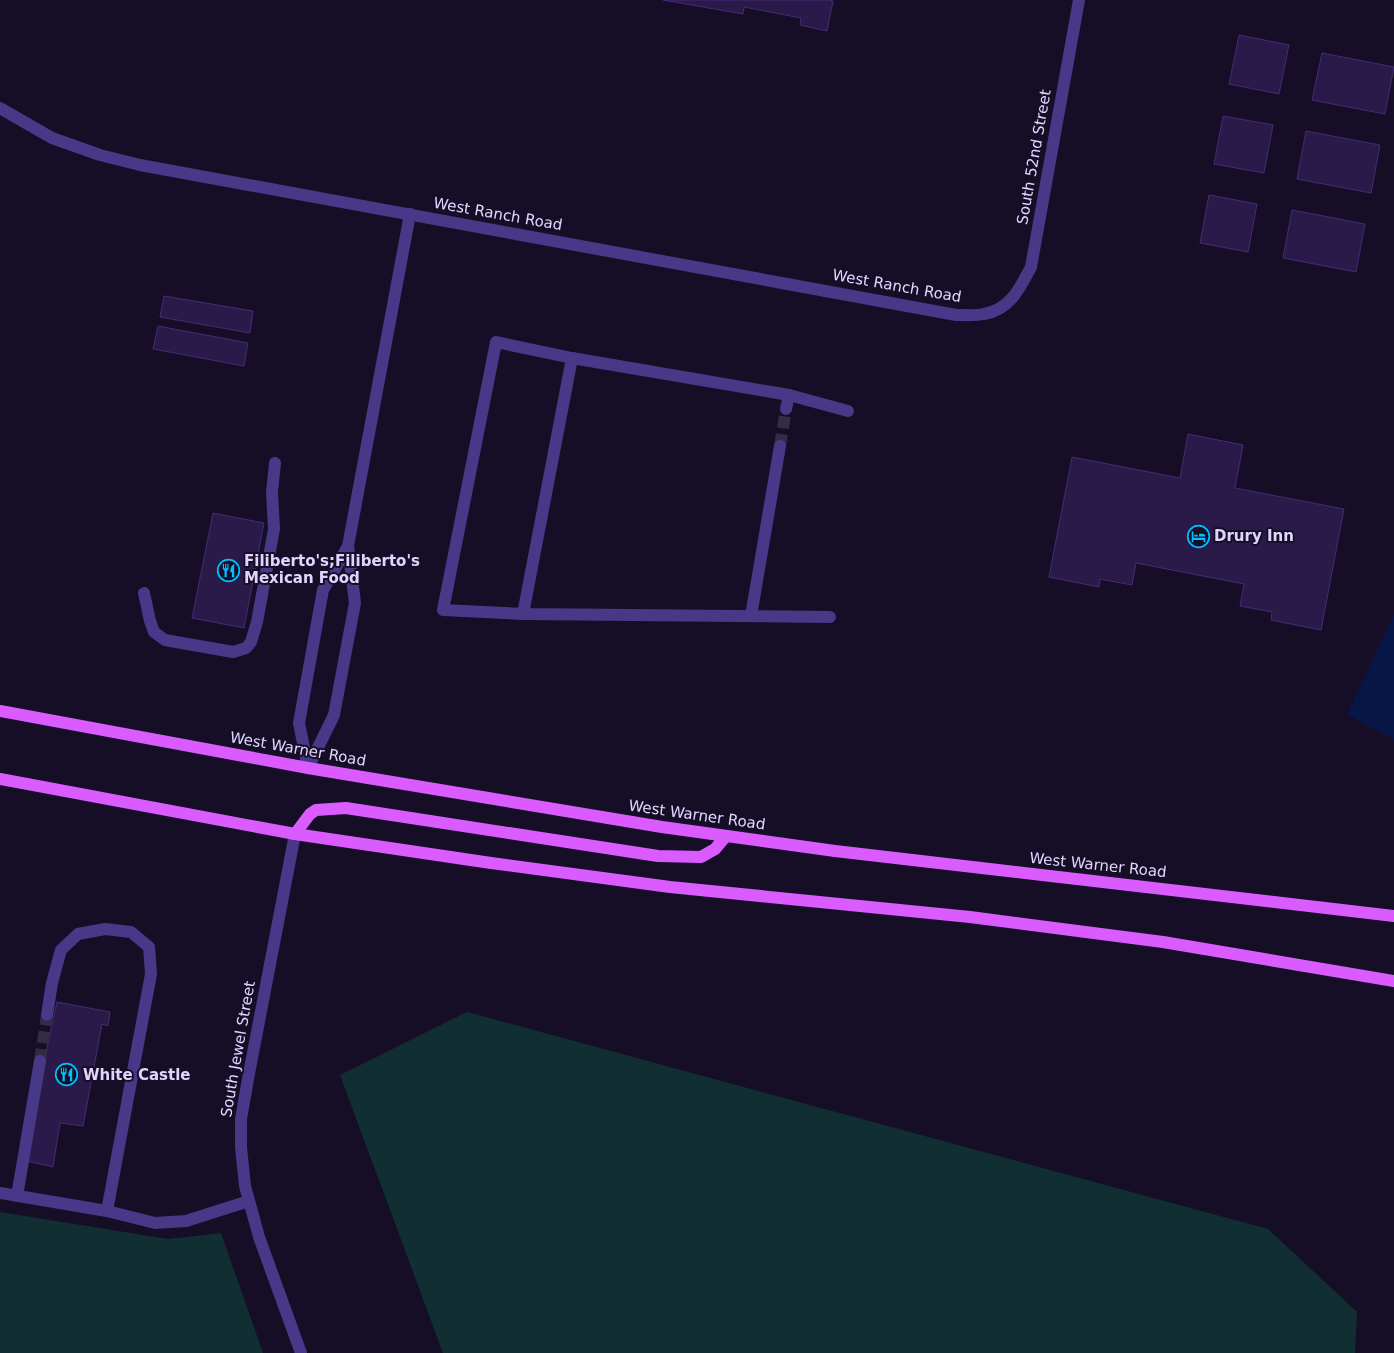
<svg xmlns="http://www.w3.org/2000/svg" width="1394" height="1353" viewBox="0 0 1394 1353" font-family="'DejaVu Sans',sans-serif">
<style>
.green{fill:#112e32}
.water{fill:#081647}
.building{fill:#2a1a49;stroke:#452b76}
.lines{fill:none;stroke-linecap:round;stroke-linejoin:round}
.minor-tunnel{stroke:#342c47;stroke-width:12;stroke-dasharray:12 6;stroke-linecap:butt}
.minor{stroke:#473888;stroke-width:12}
.major{stroke:#da5cff;stroke-width:12}
.labels{text-anchor:middle;stroke-width:4;stroke-linejoin:round;paint-order:stroke}
.street-label{font-size:15px;fill:#e0d5ff;stroke:#160e27}
.poi-label{font-size:15px;font-weight:bold;fill:#e0d5ff;stroke:#160e27;text-anchor:start}
</style>
<rect width="100%" height="100%" fill="#160e27"/>
<g class="green">
<path d="M467,1012L1268,1229L1357,1312L1355,1353H443L340,1075Z"/>
<path d="M0,1212L168,1239L221,1233L263,1353H0Z"/>
</g>
<path class="water" d="M1394,614V740L1347,714Z"/>
<g class="building">
<path d="M663,0H830L833,1L827,31L800,25L801,18L744,7L743,14Z"/>
<path d="M1239,35L1289,45L1279,94L1229,84Z"/>
<path d="M1322,53L1394,67L1385,114L1312,100Z"/>
<path d="M1223,116L1273,125L1264,173L1214,164Z"/>
<path d="M1306,131L1380,145L1371,193L1297,179Z"/>
<path d="M1209,195L1257,204L1248,252L1200,243Z"/>
<path d="M1292,210L1365,224L1356,272L1283,258Z"/>
<path d="M164,296L253,311L250,333L160,317Z"/>
<path d="M158,326L248,343L244,366L153,349Z"/>
<path d="M1188,434L1243,445L1235,488L1344,509L1321,630L1271,620L1272,612L1240,606L1244,584L1136,563L1132,585L1100,579L1099,587L1049,577L1072,457L1180,478Z"/>
<path d="M213,513L264,523L244,628L192,618Z"/>
<path d="M57,1002L110,1012L108,1026L102,1024L83,1126L60,1123L53,1167L22,1160Z"/>
</g>
<g class="lines">
<g class="minor-tunnel">
<path d="M780,446L786,409"/>
<path d="M40,1061L47,1015"/>
</g>
<g class="minor">
<path d="M0,108L52,138L100,155L140,165L956,315C965,315 975,316 984,314C1010,310 1020,288 1031,267L1079,0"/>
<path d="M786,409L789,395"/>
<path d="M144,593L150,621L154,632L165,640L233,652L246,648L251,642L257,622L274,529L272,492L275,463"/>
<path d="M523,614L572,358"/>
<path d="M751,616L780,446"/>
<path d="M830,617L523,614L443,610L496,342L572,358L789,395L848,411"/>
<path d="M308,768L334,715L355,603L348,546L410,214"/>
<path d="M308,768L299,723L323,590L348,546"/>
<path d="M295,834L248,1079L241,1119V1147L245,1186L259,1237L301,1353"/>
<path d="M47,1015L52,983L61,950L78,934L105,929L131,932L149,947L151,974L107,1211"/>
<path d="M0,1193L107,1211L155,1223L186,1221L249,1201"/>
<path d="M17,1196L40,1061"/>
</g>
<g class="major">
<path d="M0,711L308,768L662,827L835,851L1394,916"/>
<path d="M0,779L295,834L491,863L670,887L970,917L1163,942L1394,981"/>
<path d="M295,834L310,814L316,810L346,808L658,856L701,857L715,849L726,836"/>
</g>
</g>
<defs>
<symbol id="hotel-ring" viewBox="-11 -11 22 22"><circle r="9.5" fill="#160e27" stroke="#01c0ff" stroke-width="1.5"/><path d="M-6-4.5h1.5V1H6V5H4.5V3h-9V5H-6ZM-4 0a1.8 1.8 0 1 1 3.6 0ZM.5 0V-2.5h3Q6-2.5 6 0Z" fill="#01c0ff"/></symbol>
<symbol id="restaurant-ring" viewBox="-11 -11 22 22"><circle r="9.5" fill="#160e27" stroke="#01c0ff" stroke-width="1.5"/><path d="M-5-6h1v4h1v-4h1v4h1v-4h1v5L-1.5 .5V6h-2V.5L-5-1ZM5-6V6H3V1.5H1.5Q1.5-4 5-6Z" fill="#01c0ff"/></symbol>
</defs>
<g fill-rule="evenodd">
<use href="#hotel-ring" x="1186" y="524" width="25" height="25"/>
<use href="#restaurant-ring" x="216" y="558" width="25" height="25"/>
<use href="#restaurant-ring" x="54" y="1062" width="25" height="25"/>
</g>
<g class="labels">
<g class="street-label">
<text transform="translate(1034 157) rotate(-80)" y="5">South 52nd Street</text>
<text transform="translate(498 214) rotate(10)" y="5">West Ranch Road</text>
<text transform="translate(897 286) rotate(10)" y="5">West Ranch Road</text>
<text transform="translate(298 749) rotate(10)" y="5">West Warner Road</text>
<text transform="translate(697 815) rotate(8)" y="5">West Warner Road</text>
<text transform="translate(1098 865) rotate(6)" y="5">West Warner Road</text>
<text transform="translate(238 1049) rotate(-80)" y="5">South Jewel Street</text>
</g>
<g class="poi-label">
<text x="1214" y="541">Drury Inn</text>
<text x="244" y="566">Filiberto's;Filiberto's<tspan x="244" dy="17">Mexican Food</tspan></text>
<text x="83" y="1080">White Castle</text>
</g>
</g>
</svg>
